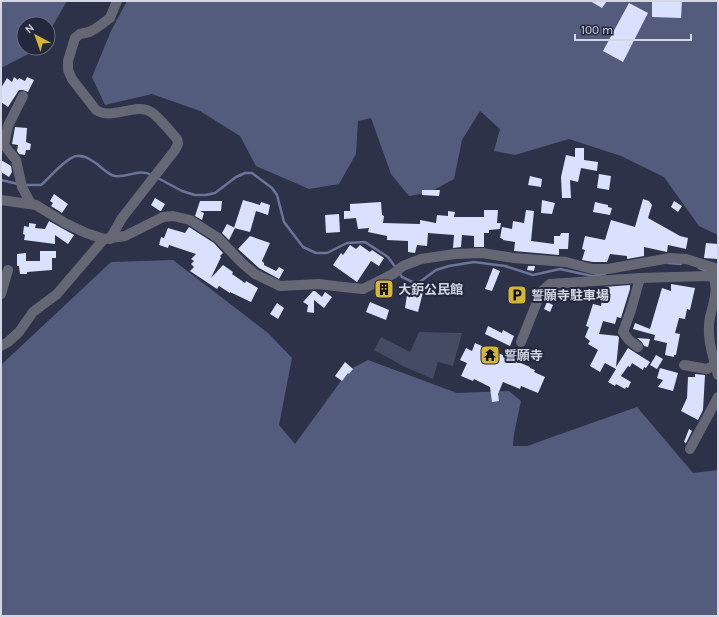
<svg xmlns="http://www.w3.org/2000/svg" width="719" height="617" viewBox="0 0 719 617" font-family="Karla,'Noto Sans JP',sans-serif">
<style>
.green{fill:#454b65}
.forest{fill:#545c7e}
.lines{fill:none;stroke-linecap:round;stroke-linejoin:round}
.stream{stroke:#6c7498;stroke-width:2.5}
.building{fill:#dae1fe}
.minor{stroke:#656874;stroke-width:10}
.labels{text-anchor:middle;stroke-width:4;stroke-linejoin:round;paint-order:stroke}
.poi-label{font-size:13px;font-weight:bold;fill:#d3d7e5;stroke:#24283d;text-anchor:start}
</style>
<rect width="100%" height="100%" fill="#2d3248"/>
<path class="green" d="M419,332L462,333L453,366L438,362L433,379L405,367L374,350L381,337L410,352Z"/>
<g class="forest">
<path d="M1,1H67L48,34V24H24V48H40L1,68Z"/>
<path d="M127,1H718V235L699,226L664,177L621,156L569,139L515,155L494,151L500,129L480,111L462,140L454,179L430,192L409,196L391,174L371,118L358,121L356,154L339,184L309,189L256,166L240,136L200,111L152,94L105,105L92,77L111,31Z"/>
<path d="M173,260L268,333L292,358L279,425L295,444L349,370L368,360L457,393L509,391L521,401L514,434L513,446H527L637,407L693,473L718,470V616H1V365L111,262Z"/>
</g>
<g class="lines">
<g class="stream">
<path d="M156,177L182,191L195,195H206L215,193L236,177L245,173H252L272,188L277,195L284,222L303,247L316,253H327L347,243L365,242L388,257L396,268"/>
<path d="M1,180L18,184"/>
<path d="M25,185H41C49,178 68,156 77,156C85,155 91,160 97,164C102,168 109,175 115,176C128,178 138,168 152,175"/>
<path d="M668,263L681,264"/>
<path d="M699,268L709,272"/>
<path d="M399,273L402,277L417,284L436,270L449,266L474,262L505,266L533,275L560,269L592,276L605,274"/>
</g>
</g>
<g class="building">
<path d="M590,1H607L602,8Z"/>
<path d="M652,1H682L681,18L652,17Z"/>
<path d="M629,3L648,13L623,62L603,51Z"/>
<path d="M14,77L18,80L19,78L25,81L27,77L34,80L28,92L23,90H19L8,107L1,102V88L7,78L12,82Z"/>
<path d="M15,127L27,128L26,142L31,144L30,150H26L25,155L19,154L17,151L18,145L12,144Z"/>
<path d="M575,148H584V160L598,162L597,171L581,168L578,182L570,180L571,198H562L561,177L566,155L575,157Z"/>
<path d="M1,160L11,166L12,172L9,177L1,172Z"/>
<path d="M599,174L611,176L609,190L597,188Z"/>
<path d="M530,176L542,179L541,187L528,185Z"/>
<path d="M422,190H440L439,196L422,195Z"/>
<path d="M54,194L68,204L62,213L51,206L53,203L50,201Z"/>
<path d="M155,198L165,204L161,211H160L151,205Z"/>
<path d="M643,199L649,201L652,205L648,218L680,236L688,238L686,249L668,245L667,252L644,247V256L627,259V256L610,254L607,262H593L582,260L585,250L582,249L585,236L605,240L611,220L635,227Z"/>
<path d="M243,200L260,205L261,202L270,205L268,215L256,211L250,232L234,228Z"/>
<path d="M542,200L555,203L552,214L541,213Z"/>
<path d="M200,201H222L221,211H200L204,213L202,220L195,216Z"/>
<path d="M674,201L682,206L678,212L671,207Z"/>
<path d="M381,202L382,215L384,216L383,223L420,224V220L436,223L437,215L448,216V211L455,212L454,217H484V210H498L497,223H501L500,229L489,230V233H484V247H474V236L462,235L461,247L453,248L454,235L428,233L427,246L417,245L415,253L408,252V241L387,240V236L368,232L369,228L358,229L356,218L344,219V211H350V204Z"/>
<path d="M595,202L608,205V207L612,208L610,215L593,212Z"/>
<path d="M526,210L534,211L531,241L554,244V236H560L561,233H569L568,249H559V255L514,251L515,242L503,240V239L500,238L502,227L512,229L513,221L524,223Z"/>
<path d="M339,214L340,232L326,233L325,215Z"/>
<path d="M49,221L74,235L68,244L55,235V244L24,240L25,235L23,234L24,226L29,227V223L36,224L35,228L45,229Z"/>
<path d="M227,224L235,228L229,240L222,233Z"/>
<path d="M189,227L214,243L223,253L220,256L221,257L211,278L223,265L233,272L232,274L245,283L246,281L258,288L251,302L230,292V293L219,286L217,289L190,271L194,267L191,264L194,261L191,259L196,254L169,245L168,248L159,245L161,237L164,238L168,228L185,233Z"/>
<path d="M250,236L270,243L262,261L264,263V265L276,271L279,267L284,270L279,279L259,268L238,249Z"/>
<path d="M706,243L718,244V259L704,258Z"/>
<path d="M350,245L356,249L360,245L370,252L372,250L384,258L379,266L371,261L357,282L333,265L341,253L343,255Z"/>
<path d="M40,251H56V258H52V270L27,272V274H20L19,266H17V254L26,253V261H40Z"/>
<path d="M528,266H535L534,271L527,270Z"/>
<path d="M493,268L500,271L492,291L485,289Z"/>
<path d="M671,284L695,288L690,310L687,309L685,319L679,318L675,333L680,334L676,355H674V357L665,355L667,343L654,340L655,335L633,329L635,323L650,329L662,288L671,291Z"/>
<path d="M630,285V289L621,318L617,317L615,324L603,321L599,334L618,336L619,338L616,367L628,348L650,362L646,368L644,367L643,370L632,363L630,367L628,366L621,376L631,382L628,388L626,387L625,389L616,384L615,386L608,382L616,369L605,363L600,372L590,366L598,350L588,344L590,341L585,337L589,327L586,326L593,304L601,306L604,287Z"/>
<path d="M384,286L389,288L386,294L380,291L381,287Z"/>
<path d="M416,290L423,292L418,312L405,308L407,295L408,296L409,292L415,294Z"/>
<path d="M313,291H315L322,297L325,292L332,297L324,308L314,300V313L307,312L308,305L303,302Z"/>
<path d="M370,302L389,310L386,320L366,312Z"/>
<path d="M547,302L553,305L550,312L544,309Z"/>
<path d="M277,303L284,308L278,319L270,314Z"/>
<path d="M488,326L502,333L503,330L514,336L510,346L485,334Z"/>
<path d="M637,338L650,339L648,347L644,346L642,342Z"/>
<path d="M475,343L530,367V368L535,370L534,372L545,377L538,393L521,386L520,389L503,382L498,394L499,401L492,402L490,387L474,379L473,381L461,376L467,363L460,360L466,348L472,351Z"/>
<path d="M656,355L663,359L657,369L650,365Z"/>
<path d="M345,362L353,369L349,374L348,373L342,381L335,376Z"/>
<path d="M660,368L678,373L673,391L658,387L663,380L657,378Z"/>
<path d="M695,374L705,375L703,410L698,420L681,411L687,398L688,377H695Z"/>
<path d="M689,429L692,431L686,443L684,442Z"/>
</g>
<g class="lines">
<g class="minor">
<path d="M23,96L8,126L4,145L16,160L22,187L31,204"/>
<path d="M1,200L36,205L65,223L86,233L104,239L125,236L163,217L173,216L190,220L218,238L242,263L255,274L280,286L319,284L343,287L363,289L393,274L403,266L421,259L455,254L482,253L514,258L566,262L592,269H608L670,258L686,259L718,269"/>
<path d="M110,239L122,218L175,150L178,144L177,139C170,131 159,117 151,112C136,102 112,121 96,110L72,79L68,70V61L75,38L80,34L89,32L95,29L110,18L117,1"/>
<path d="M1,294L8,270"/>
<path d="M521,342L541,292L550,284L640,278L708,276L713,277C719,288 713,305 710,317C706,337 713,356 718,375"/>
<path d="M1,346L8,342L19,332L33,312L57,294L104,239"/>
<path d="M638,347L629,340L623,332L631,310L640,278"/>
<path d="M684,365L707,369L715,365"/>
<path d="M690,449L718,397"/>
</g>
</g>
<defs>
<symbol id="building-square" viewBox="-11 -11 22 22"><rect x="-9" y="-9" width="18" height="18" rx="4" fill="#d5b534" stroke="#24283d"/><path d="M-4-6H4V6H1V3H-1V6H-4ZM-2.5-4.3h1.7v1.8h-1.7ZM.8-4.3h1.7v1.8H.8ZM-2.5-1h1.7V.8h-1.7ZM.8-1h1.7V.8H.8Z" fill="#111"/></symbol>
<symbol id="parking-square" viewBox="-11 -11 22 22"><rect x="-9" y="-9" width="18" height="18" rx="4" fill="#d5b534" stroke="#24283d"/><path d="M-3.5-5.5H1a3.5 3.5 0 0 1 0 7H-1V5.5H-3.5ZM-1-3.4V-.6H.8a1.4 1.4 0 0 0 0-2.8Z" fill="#111"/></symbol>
<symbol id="temple-square" viewBox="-11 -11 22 22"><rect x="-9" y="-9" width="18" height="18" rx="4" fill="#d5b534" stroke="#24283d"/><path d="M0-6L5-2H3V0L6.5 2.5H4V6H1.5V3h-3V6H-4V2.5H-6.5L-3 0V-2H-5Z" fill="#111"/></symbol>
</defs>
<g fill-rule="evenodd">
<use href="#building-square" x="373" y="278" width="22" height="22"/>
<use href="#parking-square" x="506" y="284" width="22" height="22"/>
<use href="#temple-square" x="479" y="344" width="22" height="22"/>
</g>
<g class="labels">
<g class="poi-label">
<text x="398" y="294">大鈩公民館</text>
<text x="531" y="300">誓願寺駐車場</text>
<text x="504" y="360">誓願寺</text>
</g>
</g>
<rect width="719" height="617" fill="none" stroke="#d3d7e5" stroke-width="4"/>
<g transform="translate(36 36) rotate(319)"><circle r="19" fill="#24283d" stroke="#6a6e80"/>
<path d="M0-3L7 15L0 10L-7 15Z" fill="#d5b534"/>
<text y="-6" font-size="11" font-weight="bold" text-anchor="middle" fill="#d3d7e5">N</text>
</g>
<path d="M575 34v6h116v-6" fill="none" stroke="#d3d7e5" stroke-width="2"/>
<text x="581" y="34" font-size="12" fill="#d3d7e5" stroke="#24283d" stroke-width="3" paint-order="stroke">100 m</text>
</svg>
